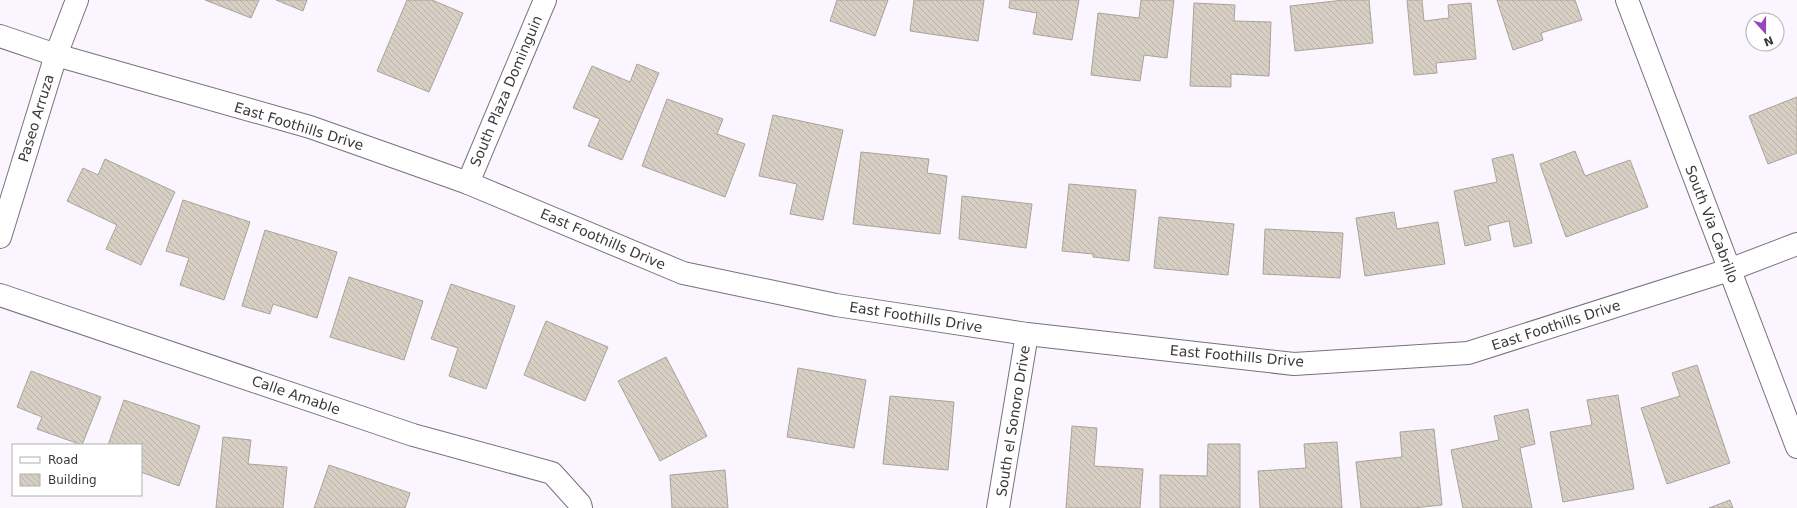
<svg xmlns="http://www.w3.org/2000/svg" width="1797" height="508" viewBox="0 0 1797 508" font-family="'DejaVu Sans',sans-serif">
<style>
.building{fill:url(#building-back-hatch);stroke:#aaa398}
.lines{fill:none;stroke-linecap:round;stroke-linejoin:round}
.minor-casing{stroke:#77717b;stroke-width:24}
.minor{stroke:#fff;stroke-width:22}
.labels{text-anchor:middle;stroke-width:3;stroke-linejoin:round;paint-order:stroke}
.street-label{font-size:14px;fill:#3b383c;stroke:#fff}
</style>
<defs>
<pattern id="building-back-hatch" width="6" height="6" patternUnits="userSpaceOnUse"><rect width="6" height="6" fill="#d7cfc4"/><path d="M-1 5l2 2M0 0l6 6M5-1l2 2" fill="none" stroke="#b9b2a9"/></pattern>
</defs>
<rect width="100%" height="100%" fill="#faf5fe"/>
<g class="building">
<path d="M205,0H259L251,18Z"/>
<path d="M276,0H307L303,11Z"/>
<path d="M407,0H432L463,13L429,92L377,71Z"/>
<path d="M837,0H888L875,36L830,21Z"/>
<path d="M914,0H984L978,41L910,31Z"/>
<path d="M1010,0H1079L1072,40L1033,34L1037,13L1009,8Z"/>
<path d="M1141,0H1174L1167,58L1144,55L1140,81L1091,75L1098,13L1139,18Z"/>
<path d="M1344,0H1369L1373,43L1295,51L1290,6Z"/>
<path d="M1407,0H1422L1424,21L1449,18L1448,5L1471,3L1476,59L1436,63L1437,73L1414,75Z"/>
<path d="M1497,0H1575L1582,20L1541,33L1543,40L1513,50Z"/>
<path d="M1194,3L1235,5L1234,21L1271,22L1269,76L1231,74V87L1190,86Z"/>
<path d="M637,64L659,73L622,160L588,146L600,119L573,108L592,66L630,82Z"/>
<path d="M1797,97V153L1768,164L1749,116Z"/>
<path d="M667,99L723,119L717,134L745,144L725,197L642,166Z"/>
<path d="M773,115L843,130L823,220L790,214L797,184L759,176Z"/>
<path d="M1575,151L1585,176L1630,160L1648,207L1566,237L1540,164Z"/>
<path d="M861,152L929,159L927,173L947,176L940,234L853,224Z"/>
<path d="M1513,154L1532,243L1514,247L1509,221L1488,226L1491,240L1465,246L1454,191L1497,182L1492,159Z"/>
<path d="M105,159L175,192L141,265L106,249L117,225L67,201L83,168L98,175Z"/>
<path d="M1069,184L1136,190L1129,261L1093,257V254L1062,251Z"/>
<path d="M962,196L1032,204L1026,248L959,239Z"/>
<path d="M183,200L250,222L224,300L180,285L189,258L166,251Z"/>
<path d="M1394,212L1397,229L1438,222L1445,264L1365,276L1356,218Z"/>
<path d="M1159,217L1234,224L1228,275L1154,268Z"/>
<path d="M1265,229L1343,233L1340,278L1263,274Z"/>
<path d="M265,230L337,252L317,318L273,304L270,314L242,306Z"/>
<path d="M349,277L423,301L404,360L330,337Z"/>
<path d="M451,284L515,306L486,389L449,376L458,348L431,339Z"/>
<path d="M546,321L608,347L585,401L524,375Z"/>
<path d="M666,357L707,436L660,461L618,381Z"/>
<path d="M1697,365L1730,463L1667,484L1641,408L1680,396L1672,373Z"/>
<path d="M798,368L866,380L854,448L787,437Z"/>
<path d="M31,371L101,397L82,445L37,429L42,417L17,407Z"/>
<path d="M1618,395L1634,489L1563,502L1550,432L1592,425L1587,400Z"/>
<path d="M890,396L954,402L948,470L883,464Z"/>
<path d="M124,400L200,426L179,486L141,472V445H108Z"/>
<path d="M1528,409L1535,444L1520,448L1532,508H1463L1451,450L1499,440L1494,416Z"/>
<path d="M1072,426L1097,428L1094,466L1143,469L1140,508H1066Z"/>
<path d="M1434,429L1442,505L1413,508H1361L1356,462L1402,457L1400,432Z"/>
<path d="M223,437L251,440L248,464L287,467L283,508H216Z"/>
<path d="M1337,442L1342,508H1260L1258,471L1306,468L1304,444Z"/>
<path d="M1208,444H1240V508H1160V475L1207,476Z"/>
<path d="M329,465L410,493L405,508H314Z"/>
<path d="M725,470L728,508H672L670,475Z"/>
<path d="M1730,500L1733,508H1709Z"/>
</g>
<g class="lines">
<defs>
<g id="minor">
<path d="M1627,0L1797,447"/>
<path d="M0,36L56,55L310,127L468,183L683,273L836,305L1027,334L1294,364L1468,353L1729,270L1797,244"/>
<path d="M468,183L545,0"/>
<path d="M0,237L56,55L77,0"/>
<path d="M0,295L413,435L552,473L580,504L581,508"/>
<path d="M998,508L1027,334"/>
</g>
</defs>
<use href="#minor" class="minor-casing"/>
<use href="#minor" class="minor"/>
</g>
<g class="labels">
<g class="street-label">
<text transform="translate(506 91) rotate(-67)" y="5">South Plaza Dominguin</text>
<text transform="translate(36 118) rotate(-73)" y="5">Paseo Arruza</text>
<text transform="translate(299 126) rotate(17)" y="5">East Foothills Drive</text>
<text transform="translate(1712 224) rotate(69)" y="5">South Via Cabrillo</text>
<text transform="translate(603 239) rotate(23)" y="5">East Foothills Drive</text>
<text transform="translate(916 317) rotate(9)" y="5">East Foothills Drive</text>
<text transform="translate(1556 325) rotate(-18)" y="5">East Foothills Drive</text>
<text transform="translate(1237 356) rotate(5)" y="5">East Foothills Drive</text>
<text transform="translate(296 395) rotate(19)" y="5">Calle Amable</text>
<text transform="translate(1013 421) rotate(-81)" y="5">South el Sonoro Drive</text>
</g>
</g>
<rect x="12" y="444" width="130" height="52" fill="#ffffff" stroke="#b1afb1"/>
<rect x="20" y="457" width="20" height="6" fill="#ffffff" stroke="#b1afb1"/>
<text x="48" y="464" font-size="12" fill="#3b383c">Road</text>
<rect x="20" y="474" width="20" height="12" fill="url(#building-back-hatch)" stroke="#b1afb1"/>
<text x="48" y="484" font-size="12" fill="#3b383c">Building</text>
<g transform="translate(1765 32) rotate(159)"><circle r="19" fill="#ffffff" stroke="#b1afb1"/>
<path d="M0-3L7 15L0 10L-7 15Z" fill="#9a46b4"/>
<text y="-6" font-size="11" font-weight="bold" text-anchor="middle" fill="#3b383c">N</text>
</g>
</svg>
